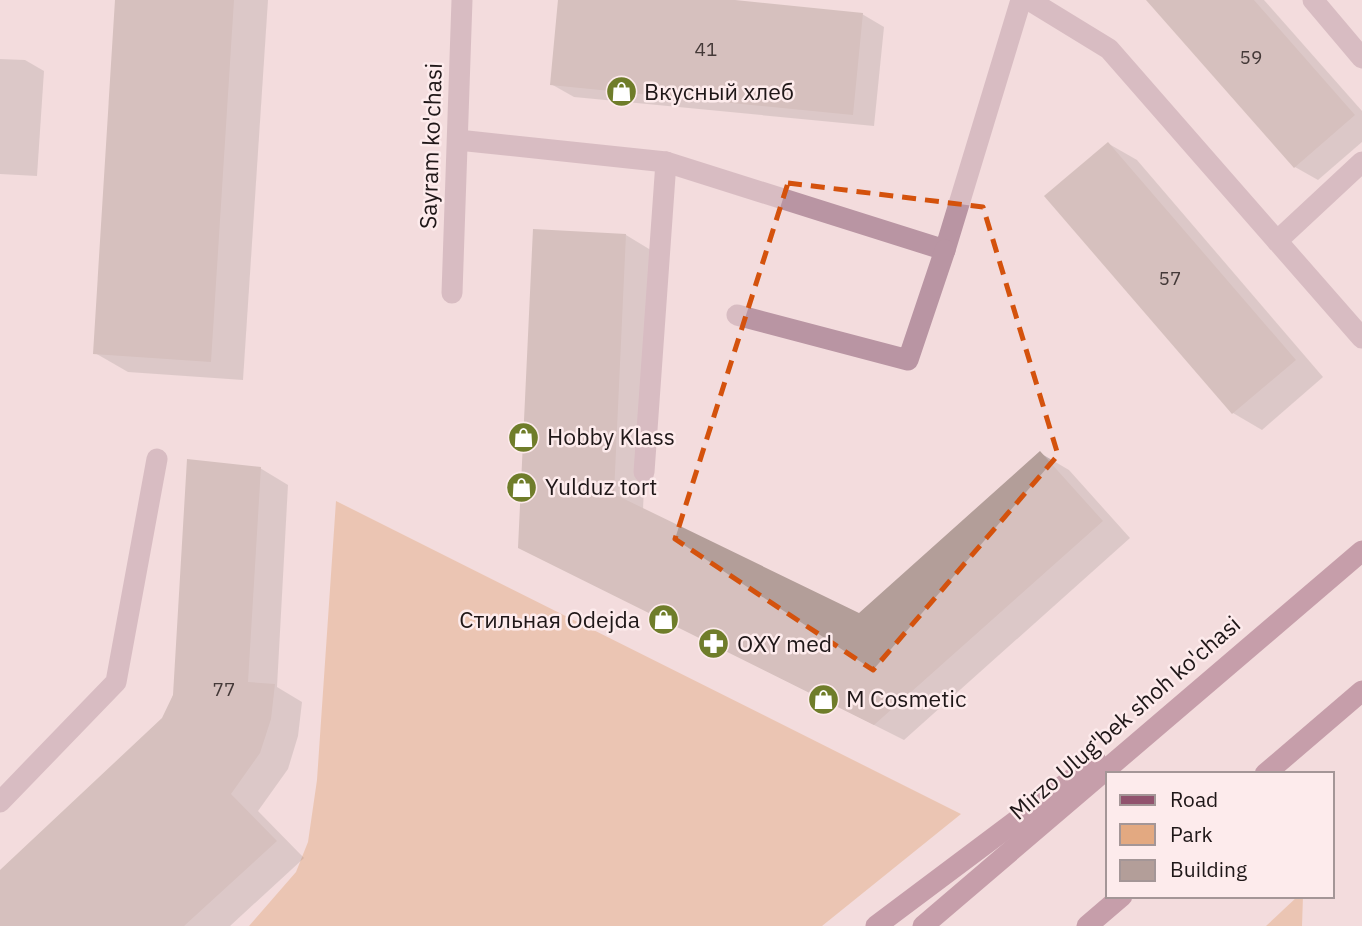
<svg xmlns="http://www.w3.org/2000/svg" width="1362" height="926" viewBox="0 0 1362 926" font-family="'IBM Plex Sans',sans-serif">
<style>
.green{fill:#e3a981}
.shadow{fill:#0003}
.building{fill:#b39e99}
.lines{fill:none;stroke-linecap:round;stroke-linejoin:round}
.minor{stroke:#b995a3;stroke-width:21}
.major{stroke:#91536e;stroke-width:21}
.marked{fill:none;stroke:#d4520d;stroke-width:5;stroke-dasharray:14 9;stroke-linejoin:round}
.labels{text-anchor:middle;stroke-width:5;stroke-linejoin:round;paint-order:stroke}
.number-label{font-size:19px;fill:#443938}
.poi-label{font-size:23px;fill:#1f1718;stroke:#fdebec;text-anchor:start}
.street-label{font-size:23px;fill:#1f1718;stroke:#fdebec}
</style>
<rect width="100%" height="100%" fill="#f3dcdd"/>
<g class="green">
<path d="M336,501L961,814L822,926H249L296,872L308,842L317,780Z"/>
<path d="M1298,896H1303L1302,926H1266Z"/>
</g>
<g class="shadow">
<path d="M117,0H268L243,380L128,372L95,353Z"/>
<path d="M560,0H718L862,14L884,27L874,126L574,97L551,84Z"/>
<path d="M1148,0H1264L1362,111V142L1318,180L1295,167Z"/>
<path d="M0,59L25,60L44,71L37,176L0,174Z"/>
<path d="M1109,144L1137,160L1323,377L1262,430L1233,413Z"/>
<path d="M626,235L654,252L643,510L859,615L1040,453L1069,470L1130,538L904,740L520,547Z"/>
<path d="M260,468L288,485L277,687L302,702L298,736L288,769L258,811L304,858L230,926H0V873L164,719Z"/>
</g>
<g class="building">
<path d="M115,0H234L211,362L93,354Z"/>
<path d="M558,0H735L863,13L853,115L550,85Z"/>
<path d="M1146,0H1254L1355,115L1294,168Z"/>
<path d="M1108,142L1296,360L1232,414L1044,196Z"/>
<path d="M533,229L626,234L614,494L859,613L1040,451L1103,521L874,725L518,548Z"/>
<path d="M187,459L261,467L248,682L275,684L271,719L260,753L231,794L277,841L184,926H0V870L162,718L173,695Z"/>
</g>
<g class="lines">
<g class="minor">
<path d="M1029,0L1109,49L1362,338"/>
<path d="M1313,0L1362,58"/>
<path d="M458,140L666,162L945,250L1021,0"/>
<path d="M1277,241L1362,162"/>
<path d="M452,293L462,0"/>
<path d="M737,315L908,360L945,250"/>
<path d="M644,472L666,162"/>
<path d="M0,802L116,682L157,459"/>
</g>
<g class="major">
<path d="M1265,774L1362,691"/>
<path d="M876,926L1096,761"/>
<path d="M923,926L1362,551"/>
<path d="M1087,926L1122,896"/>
</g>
</g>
<path d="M0 0H1362V926H0ZM788,183L983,207L1058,455L873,670L675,539Z" fill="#f3dcdd" fill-opacity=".55" fill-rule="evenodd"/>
<path class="marked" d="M788,183L983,207L1058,455L873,670L675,539Z"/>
<defs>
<symbol id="shop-disc" viewBox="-11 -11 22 22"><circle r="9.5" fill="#6f7d2a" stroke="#fdebec"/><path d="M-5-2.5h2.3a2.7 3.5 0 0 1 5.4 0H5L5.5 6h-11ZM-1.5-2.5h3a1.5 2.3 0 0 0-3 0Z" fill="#fff"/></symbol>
<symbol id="pharmacy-disc" viewBox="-11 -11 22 22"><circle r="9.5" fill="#6f7d2a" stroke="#fdebec"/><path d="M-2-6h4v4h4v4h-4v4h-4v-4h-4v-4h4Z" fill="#fff"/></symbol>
</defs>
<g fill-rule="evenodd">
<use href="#shop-disc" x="604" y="74" width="35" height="35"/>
<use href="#shop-disc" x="506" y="420" width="35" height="35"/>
<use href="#shop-disc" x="504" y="470" width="35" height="35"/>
<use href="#shop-disc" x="646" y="602" width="35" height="35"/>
<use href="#pharmacy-disc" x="696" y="626" width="35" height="35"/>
<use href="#shop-disc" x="806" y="682" width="35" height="35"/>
</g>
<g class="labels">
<g class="number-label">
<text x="706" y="56">41</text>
<text x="1251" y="64">59</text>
<text x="1170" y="285">57</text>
<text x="224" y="696">77</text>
</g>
<g class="poi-label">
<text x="644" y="100">Вкусный хлеб</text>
<text x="547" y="445">Hobby Klass</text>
<text x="545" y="495">Yulduz tort</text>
<text x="640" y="628" text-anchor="end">Стильная Odejda</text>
<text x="737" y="652">OXY med</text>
<text x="846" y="707">M Cosmetic</text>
</g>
<g class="street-label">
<text transform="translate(431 146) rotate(-88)" y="8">Sayram ko'chasi</text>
<text transform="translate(1125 718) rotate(-41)" y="8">Mirzo Ulug'bek shoh ko'chasi</text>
</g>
</g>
<rect x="1106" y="772" width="228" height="126" fill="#fdebec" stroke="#a49697" stroke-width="2"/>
<rect x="1120" y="795" width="35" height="10" fill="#91536e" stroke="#a49697" stroke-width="2"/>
<text x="1170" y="807" font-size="21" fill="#1f1718">Road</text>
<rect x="1120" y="824" width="35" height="21" fill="#e3a981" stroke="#a49697" stroke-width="2"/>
<text x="1170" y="842" font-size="21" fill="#1f1718">Park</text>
<rect x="1120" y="860" width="35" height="21" fill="#b39e99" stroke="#a49697" stroke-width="2"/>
<text x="1170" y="877" font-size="21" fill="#1f1718">Building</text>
</svg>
